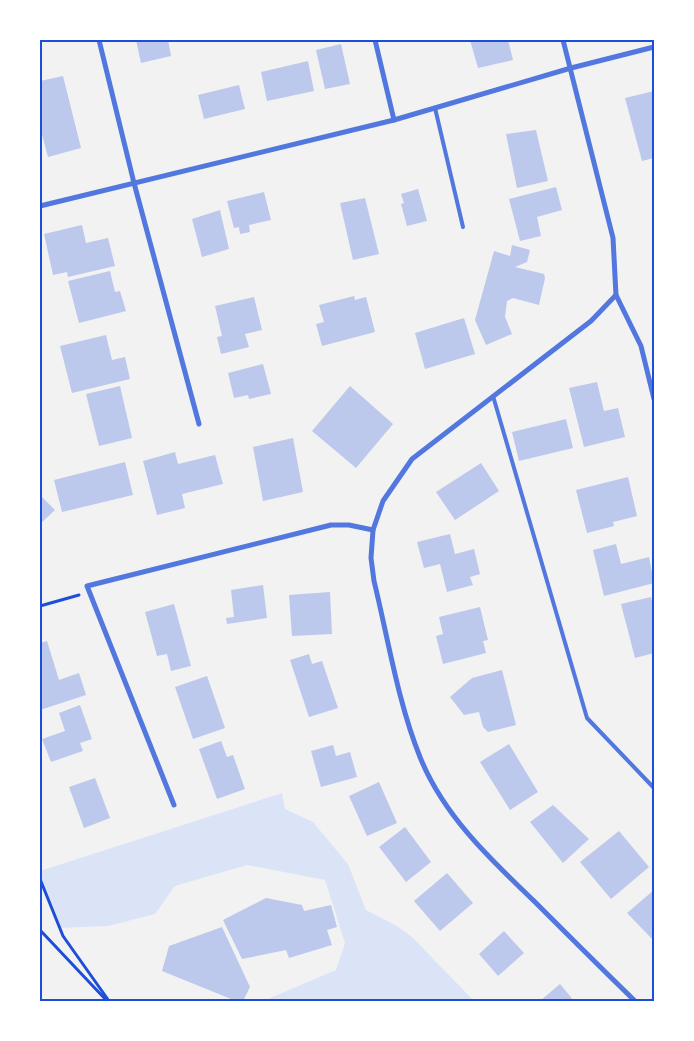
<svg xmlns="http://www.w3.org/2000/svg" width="694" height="1041" viewBox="0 0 694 1041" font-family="'Roboto Serif',serif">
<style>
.green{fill:#dbe4f7}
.building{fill:#bdc9ec}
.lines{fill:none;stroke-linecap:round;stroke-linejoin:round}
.path{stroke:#1d4ed8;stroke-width:3}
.service{stroke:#5277de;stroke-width:4}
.minor{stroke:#5277de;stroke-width:5}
.neatline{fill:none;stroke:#1d4ed8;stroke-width:2}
</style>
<rect width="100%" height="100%" fill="#f2f2f2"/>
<path class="green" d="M282,793L285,809L313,822L348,864L366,910L397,926L413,938L474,1001H263L336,970L345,943L325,880L247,865L175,886L155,914L108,926L58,928L40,881V871Z"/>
<g class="building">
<path d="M136,40H168L171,56L141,63Z"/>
<path d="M470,40H508L513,60L478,68Z"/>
<path d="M341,44L350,84L325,89L316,50Z"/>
<path d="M308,61L314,91L267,101L261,72Z"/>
<path d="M63,76L81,148L48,157L40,127V81Z"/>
<path d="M239,85L245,109L204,119L198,95Z"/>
<path d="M654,91V158L642,161L625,98Z"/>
<path d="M536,130L548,181L517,188L506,134Z"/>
<path d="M556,187L562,210L537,217L541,236L520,241L509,199Z"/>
<path d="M418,189L427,221L407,226L401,204L404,203L401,194Z"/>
<path d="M264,192L271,220L249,225L250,232L240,234L239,227L234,228L227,201Z"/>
<path d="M365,198L379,254L353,260L340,203Z"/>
<path d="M220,210L229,249L202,257L192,219Z"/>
<path d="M82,225L86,243L108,238L115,266L68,277L67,272L53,275L44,234Z"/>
<path d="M512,245L530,250L527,262L515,267L544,274L545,278L539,305L513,298L507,301L505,317L512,334L486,345L475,320L494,251L510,256Z"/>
<path d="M110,271L115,292L120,291L126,311L79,323L68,281Z"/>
<path d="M354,296L355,300L366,297L375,332L322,346L316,324L324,322L319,305Z"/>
<path d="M254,297L262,330L245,334L249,347L221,354L217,337L222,336L215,306Z"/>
<path d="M464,318L475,354L425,369L415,333Z"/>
<path d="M106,335L112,360L125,357L130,379L72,393L60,346Z"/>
<path d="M263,364L271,394L249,399L248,395L234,398L228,373Z"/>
<path d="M597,382L604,411L618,408L625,437L584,447L569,388Z"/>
<path d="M120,386L132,438L99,446L86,394Z"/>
<path d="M350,386L393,424L356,468L312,431Z"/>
<path d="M566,419L573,448L519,461L512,432Z"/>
<path d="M293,438L303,492L263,501L253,447Z"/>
<path d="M175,452L178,464L215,455L223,484L182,494L185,508L157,515L143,461Z"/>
<path d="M125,462L133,495L62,512L54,480Z"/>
<path d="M481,463L499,491L455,520L436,492Z"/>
<path d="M628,477L637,516L613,522L614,526L587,533L576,490Z"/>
<path d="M40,495L55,510L40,524Z"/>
<path d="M450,534L455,554L474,549L480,574L470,577L473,585L447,592L440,564L424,568L417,542Z"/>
<path d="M616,544L621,564L649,557L654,583L604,596L593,550Z"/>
<path d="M263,585L267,618L227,624L226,618L234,617L231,590Z"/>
<path d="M330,592L332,634L292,636L289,595Z"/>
<path d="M651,597L654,609V653L635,658L621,604Z"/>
<path d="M174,604L191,666L171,671L167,654L157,656L145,612Z"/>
<path d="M480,607L488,640L483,641L486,653L443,664L436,636L443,634L439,617Z"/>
<path d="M47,641L59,680L79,673L86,695L40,710V643Z"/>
<path d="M309,654L312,664L322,661L338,708L309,717L290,660Z"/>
<path d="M502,670L516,725L488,732L483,727L479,712L464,715L450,697L472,678Z"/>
<path d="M207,676L225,728L193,739L175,687Z"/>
<path d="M80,705L92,739L80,743L83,751L51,762L42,739L65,731L59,713Z"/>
<path d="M221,741L227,757L233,755L245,789L217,799L199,749Z"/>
<path d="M509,744L538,792L510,810L480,762Z"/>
<path d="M333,745L336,756L350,752L357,777L321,787L311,751Z"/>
<path d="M95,778L110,818L84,828L69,787Z"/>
<path d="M379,782L397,823L367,836L349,796Z"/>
<path d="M553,805L589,839L563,863L530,822Z"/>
<path d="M405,827L431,862L406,882L379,847Z"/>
<path d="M619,831L649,867L611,899L580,862Z"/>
<path d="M447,873L473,903L440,931L414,901Z"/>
<path d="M654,890V941L627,913Z"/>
<path d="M266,898L302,905L304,911L331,905L337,927L327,930L332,945L289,958L286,950L242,959L223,920Z"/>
<path d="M222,927L250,987L243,1001H236L162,971L169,946Z"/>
<path d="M504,931L524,953L498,976L479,954Z"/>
<path d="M560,984L574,1001H540Z"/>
</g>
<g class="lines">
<g class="path">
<path d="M40,606L79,595"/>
<path d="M40,879L63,936L109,1001"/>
<path d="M40,930L107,1001"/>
</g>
<g class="service">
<path d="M435,108L463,227"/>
<path d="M493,396L587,718L654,788"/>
</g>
<g class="minor">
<path d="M99,40L134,183L199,424"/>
<path d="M375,40L394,120"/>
<path d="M563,40L613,238L616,295L641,346L654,399"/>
<path d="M40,206L394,120L571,68L654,47"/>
<path d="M616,295L591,321L412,459L383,501L373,530L371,558L374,581C388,638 398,703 420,757C443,815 491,860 535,902C568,935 601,968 635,1001"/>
<path d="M174,805L87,586L331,525H349L373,530"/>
</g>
</g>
<rect width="694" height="1041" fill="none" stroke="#ffffff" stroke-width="82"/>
<rect x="41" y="41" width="612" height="959" class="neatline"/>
</svg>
